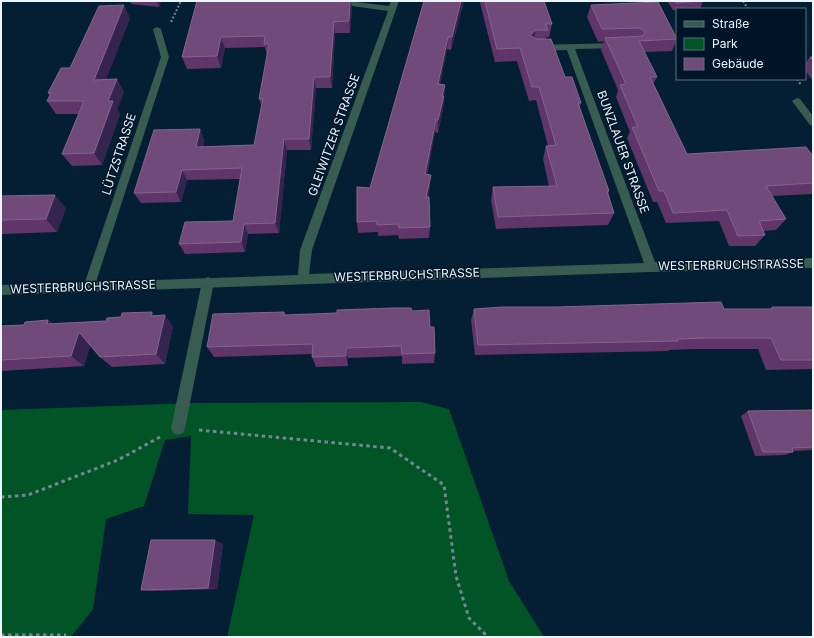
<svg xmlns="http://www.w3.org/2000/svg" width="814" height="638" viewBox="0 0 814 638" font-family="Inter,sans-serif">
<style>
.green{fill:#005426}
.lines{fill:none;stroke-linecap:round;stroke-linejoin:round}
.path-far1{stroke:#758795;stroke-width:2;stroke-dasharray:2 2;stroke-linecap:butt}
.path{stroke:#758795;stroke-width:3;stroke-dasharray:3.5 3.5;stroke-linecap:butt}
.lane{fill:#385c4f;fill-rule:evenodd}
.street{fill:#385c4f;fill-rule:evenodd}
.wall{fill:#603569}
.shaded-wall{fill:#35244d}
.building{fill:#704a79;stroke:#83658e}
.labels{text-anchor:middle;stroke-width:3;stroke-linejoin:round;paint-order:stroke}
.street-label{font-size:12px;fill:#ecf5fd;stroke:#001628}
</style>
<rect width="100%" height="100%" fill="#041f33"/>
<path class="green" d="M421,402L449,409L509,581L544,637H227L254,515L188,514L191,436L165,440L144,506L106,519L93,609L71,637H1V410L195,403Z"/>
<g class="lines">
<g class="path-far1">
<path d="M743,1L748,9"/>
<path d="M171,22L181,1"/>
<path d="M797,79L801,85"/>
</g>
<g class="path">
<path d="M199,430L390,448L444,485L456,576L469,618L488,637"/>
<path d="M1,497L28,495L118,460L160,437"/>
<path d="M1,635H66"/>
</g>
<path class="lane" d="M208,277L212,279L214,282L185,428L183,433L178,435L173,433L171,428L202,282L204,279Z"/>
<g class="street">
<path d="M326,1H348L389,6L391,1H399L312,250L309,274L644,263L567,50L537,51L533,48L537,45L619,43L623,46L622,48L575,49L655,262L813,258V268L651,272L1,295V285L85,282L161,57L153,29L157,27L161,29L169,57L96,282L298,275L300,250L388,11L330,3Z"/>
<path d="M797,98L800,99L813,116V126L810,125L792,101Z"/>
</g>
</g>
<g class="wall">
<path d="M130,1H161L159,7L131,4Z"/>
<path d="M197,1L352,8L350,33H335L332,88H316L311,150H287L279,233L248,234L245,252L185,254L179,244L233,221L240,179L187,180L181,202L141,203L134,193L200,129L204,140L203,147L254,145L262,107L259,99L267,55L265,47L225,48L221,68L187,69L182,57Z"/>
<path d="M424,1H464L451,50L447,49L440,84L445,85L443,109L438,133L435,132L427,175L430,187L428,197L430,227L429,238L399,239L398,235L378,236V232L358,233L357,222L370,188Z"/>
<path d="M481,1H544L552,24L549,37H546V39L565,77L581,103L579,108L609,191L608,194L614,213L608,225L496,229L491,200L493,187L549,186L543,159L546,146H548L536,100L529,101L517,61L495,62L480,3Z"/>
<path d="M667,1H703L700,9H677V10H673Z"/>
<path d="M591,5L677,39L672,51L644,52L657,77L653,84L687,154L813,156V194L772,196L786,219L776,230L763,231L765,235L755,246H729L719,221L666,223L657,202H653L627,138L630,132L616,97L618,90L601,50L604,41L598,42L587,17Z"/>
<path d="M130,18L106,79H117L124,92L117,109L120,114L102,165L72,166L62,154L79,114H56L47,101L50,96L48,93L70,68Z"/>
<path d="M810,57H813V81L805,70V64Z"/>
<path d="M1,196L66,208L57,232L1,234Z"/>
<path d="M772,307H813V369L766,370L758,349H695L669,350L668,351L475,355L471,320L474,309H770Z"/>
<path d="M412,311L430,327L435,353L434,363L402,364V356L348,358V366L316,367L312,357V354L214,357L207,347L284,312L285,315Z"/>
<path d="M152,312L155,316L173,326L165,364L112,367L100,357L90,345L84,366L1,371V326L24,325L48,320L53,324L106,321L121,317Z"/>
<path d="M813,410V450L793,451V452L785,455L755,456L741,416L748,411Z"/>
<path d="M223,544L217,589L153,591L141,590Z"/>
</g>
<g class="shaded-wall">
<path d="M156,1H161L159,7Z"/>
<path d="M350,1H351L352,8L350,33L349,21Z"/>
<path d="M461,1H464L451,50L452,37Z"/>
<path d="M124,5L130,18L101,93L94,80Z"/>
<path d="M334,22L335,33L332,88L330,77Z"/>
<path d="M536,30L533,44L530,35Z"/>
<path d="M221,37L225,48L221,68L217,56Z"/>
<path d="M448,37L447,49L437,96L438,84Z"/>
<path d="M314,77L316,88L311,150L309,139Z"/>
<path d="M117,79L124,92L117,109L120,114L102,165L94,153L108,101Z"/>
<path d="M445,85L443,109L438,133V120L442,96Z"/>
<path d="M436,120L435,132L424,186L425,174Z"/>
<path d="M200,129L204,140L200,158L196,147Z"/>
<path d="M284,139L287,150L279,233L275,223Z"/>
<path d="M182,170L187,180L181,202L176,192Z"/>
<path d="M431,175L430,187L426,208V197Z"/>
<path d="M55,195L66,208L57,232L46,219Z"/>
<path d="M244,224L248,234L245,252L241,242Z"/>
<path d="M152,312L161,323L151,316Z"/>
<path d="M165,315L173,326L165,364L156,354Z"/>
<path d="M48,320L61,331L47,324Z"/>
<path d="M79,332L91,343L84,366L71,356Z"/>
<path d="M346,348L348,358V366L346,356Z"/>
<path d="M215,540L223,544L217,589L208,588Z"/>
</g>
<g class="building">
<path d="M197,1H350L349,21L334,22L330,77H314L309,139H284L275,223L244,224L241,242L179,244L185,222L233,221L242,168L182,170L176,192L134,193L154,130L200,129L196,147L254,145L263,98L259,99L269,44H264L265,36L221,37L217,56L182,57Z"/>
<path d="M424,1H461L452,37H448L438,84L445,85L442,96H444L438,120H436L425,174L431,175L426,197H429L430,227L399,228L398,224L377,225V221L357,222V187L370,188Z"/>
<path d="M485,1H544L552,24H545L548,30H536L530,35L536,39H551L565,77H572L581,103H578L609,191H607L614,213L498,217L493,187L557,186L546,146L556,145L539,87H532L520,48L497,49Z"/>
<path d="M675,1H703L676,3Z"/>
<path d="M658,2L677,39L639,41L657,77H650L687,154L806,147L813,156V183L766,186L786,219L759,221L765,235L738,236L727,210L673,213L664,191H659L632,127H638L620,85L626,84L605,38L643,36L645,32L640,28L602,29L591,5Z"/>
<path d="M124,5L94,80L117,79L108,101H113L94,153L62,154L84,101H47L51,93H48L61,68H70L99,6Z"/>
<path d="M810,57H813V61Z"/>
<path d="M55,195L46,219L1,220V196Z"/>
<path d="M721,302L724,309H773L772,307H813V360H781L771,338H706L677,339L678,341L478,345L474,309L502,307H557Z"/>
<path d="M393,308H411L412,311L429,310L430,327H434L435,353L402,354L401,346L346,348V356L312,357L313,344L207,347L213,314L284,312V315L337,313V310Z"/>
<path d="M152,312L151,316L165,315L156,354L100,357L79,332L71,356L1,360V326L24,325L25,322L48,320L47,324L106,321L107,318L121,317L122,313Z"/>
<path d="M813,410V447L792,448L793,452H763L748,411Z"/>
<path d="M151,540H215L208,588L141,590Z"/>
</g>
<g class="labels">
<g class="street-label">
<text transform="translate(334 135) rotate(-70)" y="4">GLEIWITZER STRASSE</text>
<text transform="translate(623 152) rotate(70)" y="4">BUNZLAUER STRASSE</text>
<text transform="translate(119 154) rotate(-72)" y="4">LÜTZSTRASSE</text>
<text transform="translate(731 265) rotate(-1)" y="4">WESTERBRUCHSTRASSE</text>
<text transform="translate(407 275) rotate(-2)" y="4">WESTERBRUCHSTRASSE</text>
<text transform="translate(83 287) rotate(-2)" y="4">WESTERBRUCHSTRASSE</text>
</g>
</g>
<rect width="814" height="638" fill="none" stroke="#ecf5fd" stroke-width="4"/>
<rect x="676" y="8" width="130" height="72" fill="#001628" stroke="#5e6f7d"/>
<rect x="684" y="21" width="20" height="6" fill="#385c4f" stroke="#5e6f7d"/>
<text x="712" y="28" font-size="12" fill="#ecf5fd">Straße</text>
<rect x="684" y="38" width="20" height="12" fill="#005426" stroke="#5e6f7d"/>
<text x="712" y="48" font-size="12" fill="#ecf5fd">Park</text>
<rect x="684" y="58" width="20" height="12" fill="#704a79" stroke="#5e6f7d"/>
<text x="712" y="68" font-size="12" fill="#ecf5fd">Gebäude</text>
</svg>
